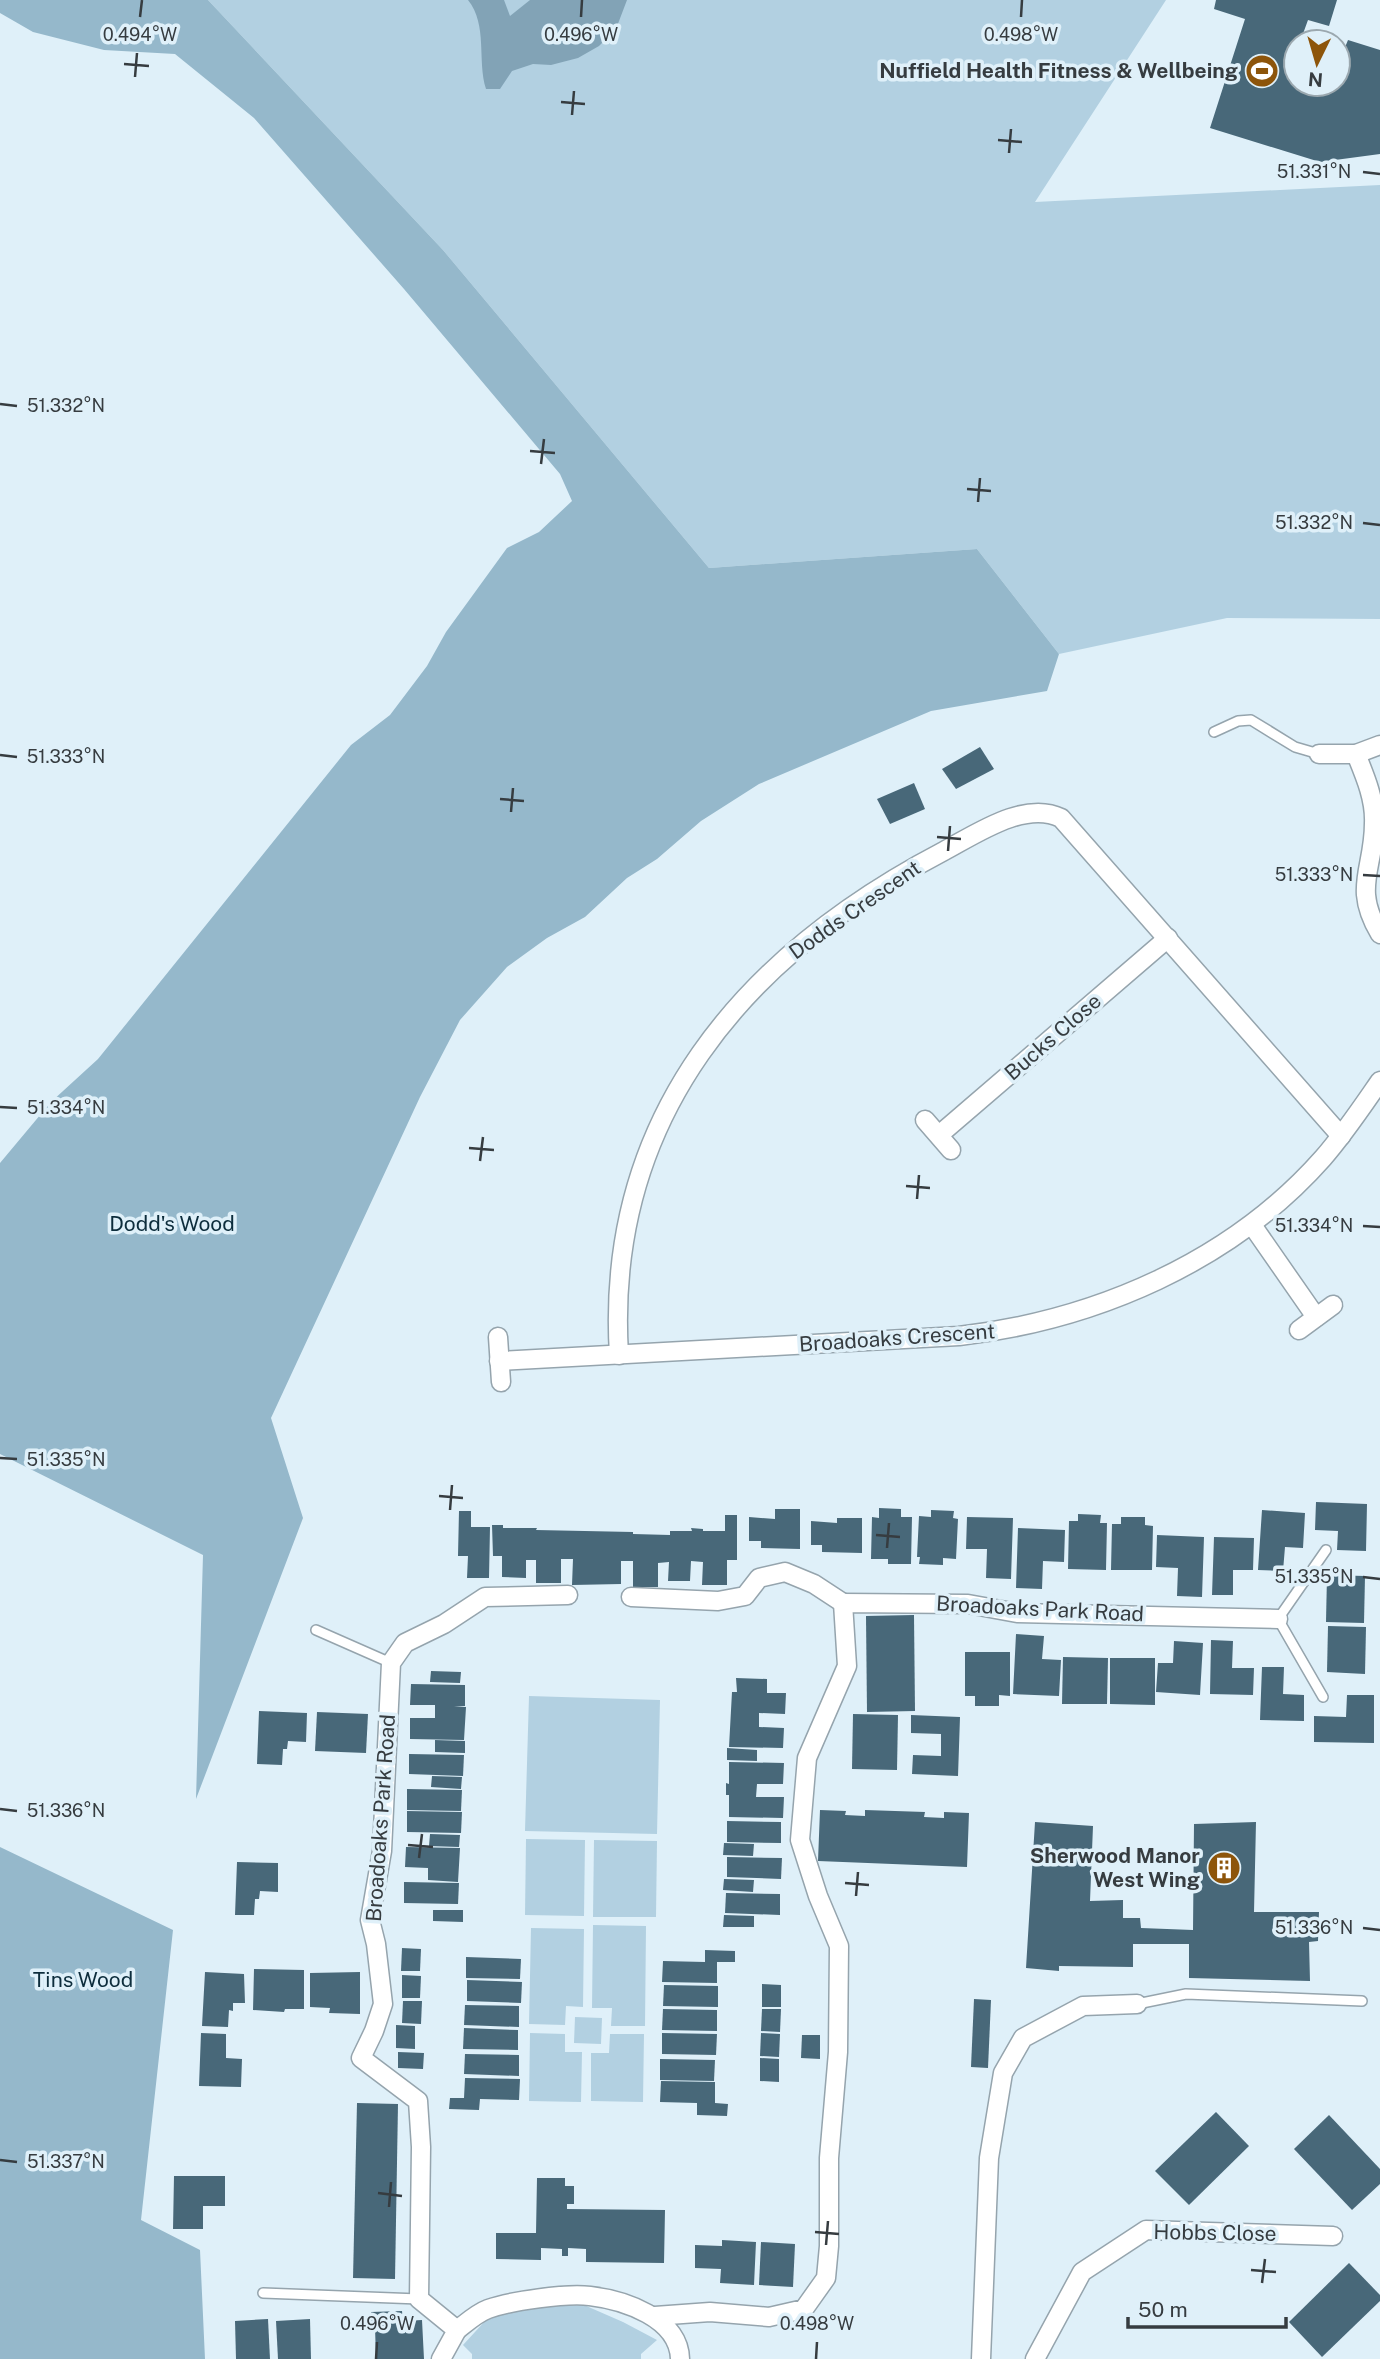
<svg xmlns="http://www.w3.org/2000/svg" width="1380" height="2359" viewBox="0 0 1380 2359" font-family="'Public Sans',sans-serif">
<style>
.green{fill:#b2d0e1}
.forest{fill:#95b8cb}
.water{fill:#82a3b6}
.building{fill:#486879}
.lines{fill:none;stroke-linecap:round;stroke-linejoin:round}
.service-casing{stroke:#95a4ad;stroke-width:12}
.minor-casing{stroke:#95a4ad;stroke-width:21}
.service{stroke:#fff;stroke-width:9}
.minor{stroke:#fff;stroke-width:18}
.ticks{fill:none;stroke:#363c40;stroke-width:2.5}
.labels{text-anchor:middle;stroke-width:7;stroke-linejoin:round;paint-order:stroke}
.poi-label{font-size:21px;font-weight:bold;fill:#363c40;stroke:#dff0f9;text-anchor:end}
.street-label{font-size:21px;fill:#363c40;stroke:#dff0f9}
.park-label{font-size:21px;fill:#0d2d3c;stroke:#dff0f9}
.ticks-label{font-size:18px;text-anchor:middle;fill:#363c40;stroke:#dff0f9;stroke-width:7;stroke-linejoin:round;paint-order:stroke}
</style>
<rect width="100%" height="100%" fill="#dff0f9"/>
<g class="green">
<path d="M208,0H1166L1035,202L1380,185V619L1227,618L1059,654L977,549L709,568L443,250Z"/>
<path d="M529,1696L660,1700L657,1834L525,1831Z"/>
<path d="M526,1839L585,1840L584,1916L525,1915Z"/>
<path d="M594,1840L657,1841L656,1917H593Z"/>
<path d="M593,1925L646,1926L645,2026H611L612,2008H592Z"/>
<path d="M531,1928L584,1929L583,2007L566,2006L565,2025L529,2024Z"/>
<path d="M575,2017L602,2018L601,2044L574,2043Z"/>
<path d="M530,2033L565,2034V2052H582L581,2102L529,2101Z"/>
<path d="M610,2034H644L643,2102L591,2101V2053H609Z"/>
<path d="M584,2305L623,2322L657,2340L641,2354V2359H472V2354L463,2345L486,2320L514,2308Z"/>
</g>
<g class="forest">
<path d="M0,0H208L443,250L709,568L977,549L1059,654L1047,691L931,711L759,784L701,821L657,859L627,878L585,917L547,938L507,967L460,1020L420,1097L271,1418L303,1518L196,1799L203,1555L0,1454V1163L51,1102L98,1059L351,745L390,715L427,666L446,632L507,548L539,532L572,501L560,474L404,289L254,118L175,54L104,50L33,32L0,13Z"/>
<path d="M0,1847L173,1930L141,2220L200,2250L205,2359H0Z"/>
</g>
<path class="water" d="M468,0H504L510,16L530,0H627L616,29L599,46L578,58L551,65L533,64L512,71L500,89H486C477,60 488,25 468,0Z"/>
<g class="building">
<path d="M1216,0H1337L1329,26L1308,20L1300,42H1296V84H1338V56L1341,57L1348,40L1380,50V154L1320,162L1210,128L1245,19L1214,9Z"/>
<path d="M980,747L994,769L956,789L942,769Z"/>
<path d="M914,783L925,809L890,824L877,799Z"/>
<path d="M1316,1502L1367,1504L1366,1551L1337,1550L1338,1531L1315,1530Z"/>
<path d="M879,1508L901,1509V1517H912L911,1564H888V1559H871L872,1517L879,1518Z"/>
<path d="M775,1509H800V1549L761,1548V1541H749V1517L775,1519Z"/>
<path d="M931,1510L954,1511L953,1518L958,1519L956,1559L943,1558V1565L919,1564L920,1557H917L919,1516L931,1517Z"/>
<path d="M1262,1510L1305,1513L1303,1548L1285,1547L1283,1571L1258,1570Z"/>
<path d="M459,1511H471V1527H490L489,1578H467L468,1556H458Z"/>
<path d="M1078,1514L1101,1515L1100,1523H1107L1106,1570L1068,1569L1069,1521H1078Z"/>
<path d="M725,1515H737V1560H727V1585H702L703,1562L691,1561L690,1581H668L669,1562L658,1563V1587H633V1561H621V1584L572,1585L573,1559H561V1583H536V1560H526V1578L502,1577V1556H493L492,1525H503V1528H537L536,1530L633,1532V1534L670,1535V1531H692L691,1528L703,1529V1531H725Z"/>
<path d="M967,1517L1013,1518L1011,1579L986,1578L987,1549H966Z"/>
<path d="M1121,1517H1145V1525L1153,1526L1152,1570H1111L1112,1524H1121Z"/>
<path d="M837,1518H862V1553L822,1552V1545H811V1521L837,1523Z"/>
<path d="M1018,1528L1065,1530L1064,1562L1043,1561L1042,1589L1016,1588Z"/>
<path d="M1157,1535L1204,1537L1202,1597L1177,1596L1178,1568L1156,1567Z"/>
<path d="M1214,1537L1254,1538L1253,1570H1233V1595H1212Z"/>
<path d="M1327,1575L1365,1576L1364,1623L1326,1622Z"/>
<path d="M914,1615L915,1711L867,1712L866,1616Z"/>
<path d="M1328,1626L1366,1627L1365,1674L1327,1672Z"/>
<path d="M1016,1634L1044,1636L1042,1659L1061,1660L1059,1696L1013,1694Z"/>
<path d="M1211,1640L1233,1641L1232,1668H1254L1253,1695L1210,1694Z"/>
<path d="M1174,1641L1203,1643L1200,1695L1156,1692L1158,1663H1173Z"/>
<path d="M965,1652H1010V1696L999,1695V1706H975V1696H965Z"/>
<path d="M1063,1657L1108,1658L1107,1704H1062Z"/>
<path d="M1110,1658H1155V1705L1110,1704Z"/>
<path d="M1262,1667H1284L1283,1694L1304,1695V1721L1260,1720Z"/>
<path d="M431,1671L461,1672L460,1683L430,1682Z"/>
<path d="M736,1678L767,1679V1693H786L785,1714L759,1713V1727L784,1728L783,1748L729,1747L732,1692H737Z"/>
<path d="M411,1684L465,1685V1706L454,1707H466L464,1740L410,1739V1718H435V1705H410Z"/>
<path d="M1347,1695H1374V1743L1314,1742V1716L1346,1717Z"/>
<path d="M259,1711L307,1713L306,1742L288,1741L287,1749H283L282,1765L257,1764Z"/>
<path d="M317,1712L368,1714L366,1753L315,1751Z"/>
<path d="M853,1714L898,1715L897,1770L852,1769Z"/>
<path d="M911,1715L960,1717L958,1776L912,1774L913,1755L941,1756V1734L911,1733Z"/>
<path d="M435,1740L465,1741V1753L435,1752Z"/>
<path d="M727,1748L757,1750V1761L727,1760Z"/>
<path d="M409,1754L464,1755L463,1776L409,1774Z"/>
<path d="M729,1762L784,1763L783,1784H743H757L756,1797H784L783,1818L729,1817V1795H726V1783L729,1784Z"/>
<path d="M432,1776L462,1777L461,1789L431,1787Z"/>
<path d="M407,1789L462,1790L461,1811L407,1810Z"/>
<path d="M820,1810L846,1811L845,1815L865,1816V1810L925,1812L924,1817L944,1818V1812L969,1813L967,1867L818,1861Z"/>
<path d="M407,1811L462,1812L461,1833L407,1832Z"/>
<path d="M727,1821L781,1822V1843L727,1842Z"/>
<path d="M1035,1822L1093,1826L1090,1901L1123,1900V1918H1140L1141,1928L1193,1930L1194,1824L1256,1822L1254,1912H1319L1318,1941L1309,1942L1310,1981L1189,1978V1944H1133V1967L1059,1966V1971L1026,1968Z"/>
<path d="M430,1834L460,1835L459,1847L429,1846Z"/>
<path d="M724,1843L754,1844L753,1856L723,1855Z"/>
<path d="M406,1847L460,1848L458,1882L428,1880V1868L405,1867Z"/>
<path d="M727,1857L782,1858L781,1879L727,1877Z"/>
<path d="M237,1862L278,1863V1892L260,1891L259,1899H255L254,1915H235Z"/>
<path d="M724,1879L754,1880L753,1892L723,1890Z"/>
<path d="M404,1882L459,1883L458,1904L404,1903Z"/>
<path d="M726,1893L780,1894V1915L725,1913Z"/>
<path d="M433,1910H463V1922L433,1921Z"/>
<path d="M724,1915L754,1916V1927H723Z"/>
<path d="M402,1948L421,1949L420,1971H401Z"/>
<path d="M705,1950L735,1951V1962H717V1983L662,1982L663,1961L705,1962Z"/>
<path d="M466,1957L521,1959L520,1979L466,1978Z"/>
<path d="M254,1969L304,1970V2009H285L284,2012L253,2010Z"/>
<path d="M205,1972L244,1974L245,2003H233V2011L229,2010L228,2027L202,2026Z"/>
<path d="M360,1972V2014L329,2013L330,2008L310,2007V1973Z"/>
<path d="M402,1975L421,1976L420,1998H402Z"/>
<path d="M467,1980L522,1982L521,2003L467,2001Z"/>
<path d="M762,1984L781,1985V2007H762Z"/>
<path d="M664,1985L718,1986V2007L663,2006Z"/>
<path d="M974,1999L991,2000L988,2068L971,2067Z"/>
<path d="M403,2001H422L421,2024L402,2023Z"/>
<path d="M465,2005L519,2006V2027L464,2025Z"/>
<path d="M663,2009L717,2010V2031L662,2030Z"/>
<path d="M762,2009H781L780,2032L761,2031Z"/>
<path d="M396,2025L415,2026V2049L396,2048Z"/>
<path d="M464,2028L518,2030V2050L463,2049Z"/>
<path d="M201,2033L226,2034V2058L242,2059L241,2087L199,2086Z"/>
<path d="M662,2033L717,2034L716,2055L662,2054Z"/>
<path d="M761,2033L780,2034L779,2057L760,2056Z"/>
<path d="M802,2035H820V2059L801,2058Z"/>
<path d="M398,2052L424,2053L423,2069L398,2068Z"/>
<path d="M465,2054L519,2055V2076L464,2074Z"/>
<path d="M760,2058L779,2059V2082L760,2081Z"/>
<path d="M660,2059L715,2060L714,2081L660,2080Z"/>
<path d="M465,2078L520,2079L519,2100L480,2099L479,2110L449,2109L450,2098H464Z"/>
<path d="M661,2081L715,2082V2103L728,2104L727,2116L697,2115V2103L660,2102Z"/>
<path d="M357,2103L398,2104L395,2279L353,2278Z"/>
<path d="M1216,2112L1249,2146L1189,2205L1155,2171Z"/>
<path d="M1329,2115L1380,2169V2184L1352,2210L1294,2149Z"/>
<path d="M174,2176H225V2206H203V2229H173Z"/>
<path d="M537,2178H565V2186H574V2204H567V2209L665,2210L664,2263L586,2262V2249L568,2248V2256H562V2249L541,2248V2260L496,2259V2233H536Z"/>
<path d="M722,2240L756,2242L754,2285L720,2283L721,2269L695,2268V2245L722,2246Z"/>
<path d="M761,2242L795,2244L793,2287L759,2285Z"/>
<path d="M1349,2263L1380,2295V2301L1322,2357L1289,2322Z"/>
<path d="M402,2311L403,2321L422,2320L424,2359H376L375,2327H372L371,2312Z"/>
<path d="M268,2319L270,2359H236L235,2321Z"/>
<path d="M310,2319L311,2359H278L276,2321Z"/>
</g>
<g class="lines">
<defs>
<g id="service">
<path d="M1214,732L1238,721L1251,720L1295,747L1319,754"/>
<path d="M316,1630L391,1663"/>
<path d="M1323,1697L1278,1619L1326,1550"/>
<path d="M1137,2004L1186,1994L1362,2001"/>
<path d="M263,2293L419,2299"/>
</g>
<g id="minor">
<path d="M1319,754H1356L1380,745"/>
<path d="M1356,754C1365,776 1375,799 1374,823C1374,870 1352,887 1380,934"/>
<path d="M925,1120L951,1150"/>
<path d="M939,1135L1168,938"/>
<path d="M1252,1225L1316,1317"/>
<path d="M1299,1330L1333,1305"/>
<path d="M498,1337L501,1382"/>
<path d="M619,1355C604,1118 743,956 944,851C976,834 1025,800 1061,818L1341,1136"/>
<path d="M499,1361L959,1336C1096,1320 1231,1262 1323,1158C1344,1134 1362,1107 1380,1081"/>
<path d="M631,1597L718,1601L745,1596L759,1578L785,1572L814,1584L843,1603"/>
<path d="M655,2316L710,2312L769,2317L804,2309L826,2278L829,2246V2158L838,2052L839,1946L818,1896L800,1840L807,1758L847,1666L843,1603L968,1604L1017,1613L1278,1619"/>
<path d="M457,2330C466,2323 477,2313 488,2309C511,2301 566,2293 590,2296C624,2300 679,2318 680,2359"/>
<path d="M441,2359L457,2330L419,2299L421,2147L418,2101L361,2058L374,2031L383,2004L376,1944L370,1920L382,1851L391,1663L405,1643L444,1624L485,1597L568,1595"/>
<path d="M981,2359L989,2158L1003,2073L1023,2038L1083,2006L1137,2004"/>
<path d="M1035,2359L1082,2272L1146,2230L1333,2236"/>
</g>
</defs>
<use href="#service" class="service-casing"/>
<use href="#minor" class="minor-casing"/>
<use href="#service" class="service"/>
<use href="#minor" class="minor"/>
</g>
<path class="ticks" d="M140,17L142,0M581,17L582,0M1021,17L1022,0M124,64L149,66M135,77L137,53M561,102L585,104M572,115L574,91M998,140L1022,142M1009,153L1011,129M1363,172L1380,174M0,404L17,406M530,451L555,453M541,464L544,439M967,489L991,491M978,502L980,478M1363,523L1380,525M0,755L17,757M500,799L524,801M511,812L513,788M937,837L961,839M948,851L950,826M1363,875L1380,876M0,1107L17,1108M469,1148L494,1150M480,1161L483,1137M906,1186L930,1188M917,1199L919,1175M1363,1226L1380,1227M0,1458L17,1459M439,1496L463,1498M450,1510L452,1485M876,1535L900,1537M887,1548L889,1523M1363,1577L1380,1579M0,1809L17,1811M408,1845L433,1847M419,1858L422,1834M845,1883L869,1885M856,1896L858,1872M1363,1928L1380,1930M0,2160L17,2162M378,2193L402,2196M389,2207L391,2182M815,2232L839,2234M826,2245L828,2221M1251,2270L1276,2272M1262,2283L1265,2259M376,2359L377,2342M816,2359L817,2342"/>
<defs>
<symbol id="stadium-disc" viewBox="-11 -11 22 22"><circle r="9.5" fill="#8d550b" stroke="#dff0f9"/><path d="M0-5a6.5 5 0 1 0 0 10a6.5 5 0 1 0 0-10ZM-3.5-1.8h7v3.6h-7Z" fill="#fff"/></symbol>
<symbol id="building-disc" viewBox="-11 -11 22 22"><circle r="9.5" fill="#8d550b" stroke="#dff0f9"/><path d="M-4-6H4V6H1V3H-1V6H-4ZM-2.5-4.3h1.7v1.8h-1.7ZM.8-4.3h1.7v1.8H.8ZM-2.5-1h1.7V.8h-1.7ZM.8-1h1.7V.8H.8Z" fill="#fff"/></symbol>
</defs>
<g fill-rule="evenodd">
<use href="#stadium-disc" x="1243" y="52" width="38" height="38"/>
<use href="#building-disc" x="1205" y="1849" width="38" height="38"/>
</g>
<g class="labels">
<g class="poi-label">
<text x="1238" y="78">Nuffield Health Fitness &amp; Wellbeing</text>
<text x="1200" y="1863">Sherwood Manor<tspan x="1200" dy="24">West Wing</tspan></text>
</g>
<g class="street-label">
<text transform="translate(855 910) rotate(-35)" y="7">Dodds Crescent</text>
<text transform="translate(1053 1037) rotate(-41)" y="7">Bucks Close</text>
<text transform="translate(897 1338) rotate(-4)" y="7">Broadoaks Crescent</text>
<text transform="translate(1040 1609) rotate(3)" y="7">Broadoaks Park Road</text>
<text transform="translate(381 1818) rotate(-86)" y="7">Broadoaks Park Road</text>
<text transform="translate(1215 2233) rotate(1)" y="7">Hobbs Close</text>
</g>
<g class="park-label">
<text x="172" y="1231">Dodd's Wood</text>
<text x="83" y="1987">Tins Wood</text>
</g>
</g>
<g class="ticks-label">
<text x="140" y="41">0.494°W</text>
<text x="581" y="41">0.496°W</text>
<text x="1021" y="41">0.498°W</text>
<text x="1314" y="178">51.331°N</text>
<text x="66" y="412">51.332°N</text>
<text x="1314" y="529">51.332°N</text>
<text x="66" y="763">51.333°N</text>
<text x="1314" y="881">51.333°N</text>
<text x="66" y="1114">51.334°N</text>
<text x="1314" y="1232">51.334°N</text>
<text x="66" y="1466">51.335°N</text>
<text x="1314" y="1583">51.335°N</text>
<text x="66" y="1817">51.336°N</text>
<text x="1314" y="1934">51.336°N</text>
<text x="66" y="2168">51.337°N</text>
<text x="377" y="2330">0.496°W</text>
<text x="817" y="2330">0.498°W</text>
</g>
<g transform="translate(1317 63) rotate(185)"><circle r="33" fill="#dff0f9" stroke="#9ba8af" stroke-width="2"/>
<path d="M0-5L12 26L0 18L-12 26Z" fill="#8d550b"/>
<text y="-10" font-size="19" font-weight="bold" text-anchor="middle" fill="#363c40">N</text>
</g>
<path d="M1128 2317v10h158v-10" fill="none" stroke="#363c40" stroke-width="3.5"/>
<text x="1138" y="2317" font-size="21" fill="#363c40" stroke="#dff0f9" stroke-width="5" paint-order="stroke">50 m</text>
</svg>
